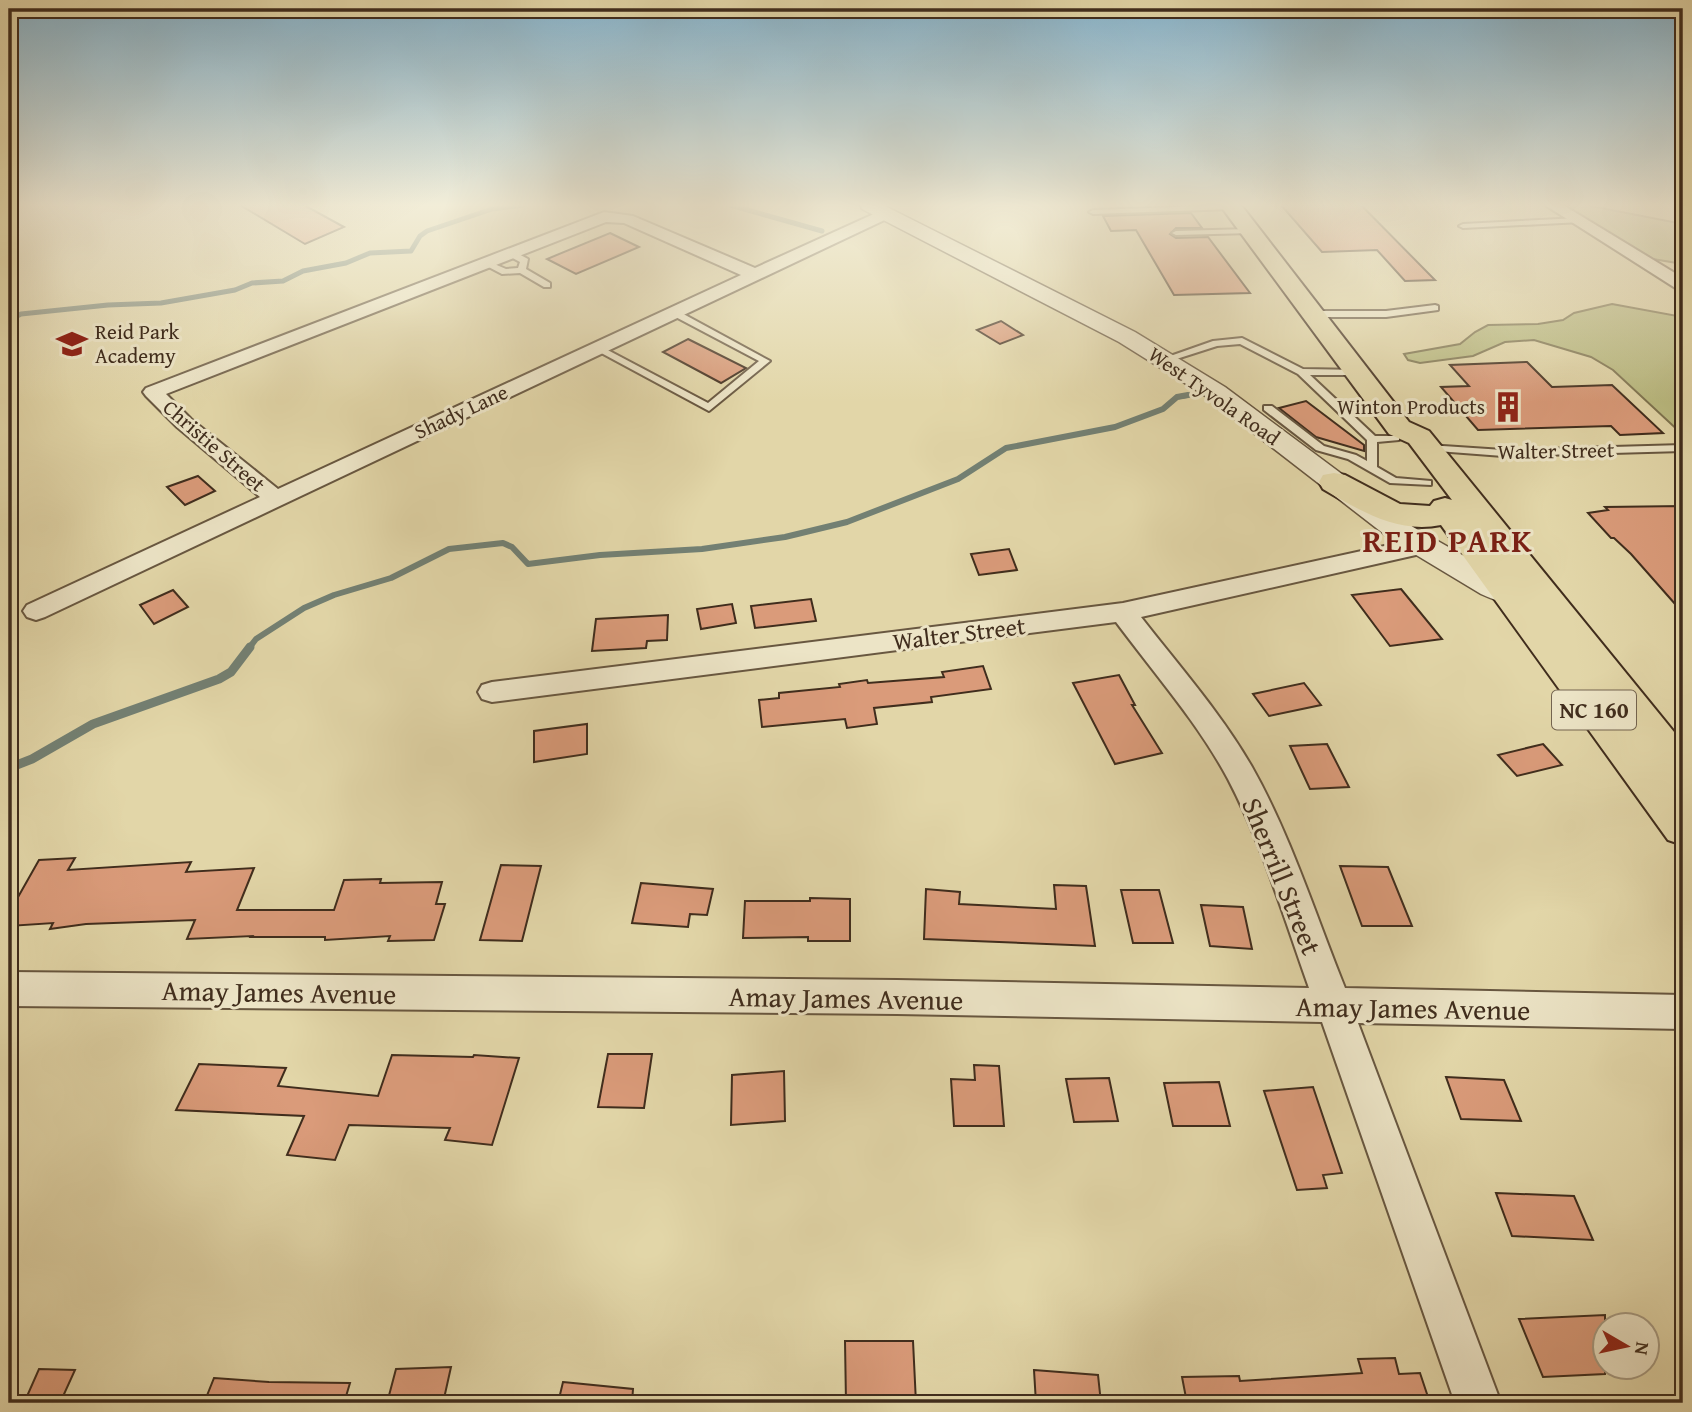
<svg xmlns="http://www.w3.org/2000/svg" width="1692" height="1412" viewBox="0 0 1692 1412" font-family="'Gentium Book Plus',serif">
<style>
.green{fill:#bbbc82;stroke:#7e7450;stroke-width:2}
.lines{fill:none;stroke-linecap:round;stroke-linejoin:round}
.stream-far2{stroke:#738073;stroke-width:5}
.stream-far1{stroke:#738073;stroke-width:6}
.stream{stroke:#738073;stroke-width:9}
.building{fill:#da9b7a;stroke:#402d1d;stroke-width:2}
.service-casing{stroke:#685740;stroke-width:4}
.minor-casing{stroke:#685740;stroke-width:4}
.tertiary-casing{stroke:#685740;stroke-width:3}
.primary-casing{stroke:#402d1d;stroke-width:4}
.service{fill:#ece4c6;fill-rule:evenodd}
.minor{fill:#ece4c6;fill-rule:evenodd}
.tertiary{fill:#ece4c6;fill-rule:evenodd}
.primary{fill:#e2d6a8;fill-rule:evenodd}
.labels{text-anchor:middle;stroke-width:6;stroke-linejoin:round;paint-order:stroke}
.far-poi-label{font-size:21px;fill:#402d1d;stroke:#ece4c6;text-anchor:start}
.far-street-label{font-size:21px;fill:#402d1d;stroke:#ece4c6}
.shield{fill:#ece4c6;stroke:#746450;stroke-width:2}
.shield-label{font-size:23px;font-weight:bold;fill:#402d1d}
.street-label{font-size:24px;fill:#402d1d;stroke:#ece4c6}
.near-street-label{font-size:28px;fill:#402d1d;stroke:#ece4c6}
.district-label{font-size:32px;font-weight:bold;letter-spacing:2px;fill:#7a1f14;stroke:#ece4c6}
</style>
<rect width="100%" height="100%" fill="#e2d6a8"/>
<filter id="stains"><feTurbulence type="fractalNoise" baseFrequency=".00286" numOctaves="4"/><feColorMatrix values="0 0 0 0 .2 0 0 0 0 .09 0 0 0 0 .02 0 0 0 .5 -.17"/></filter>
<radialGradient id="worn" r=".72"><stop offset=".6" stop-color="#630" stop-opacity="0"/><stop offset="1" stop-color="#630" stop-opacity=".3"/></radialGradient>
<g class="green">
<path d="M1564,205H1586L1683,224V264L1653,259Z"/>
<path d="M1612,304L1683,317V435L1613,370L1591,357L1534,340L1505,342L1473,356L1420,363L1408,360L1404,354L1460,344L1475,332L1488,325L1538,324L1563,320L1574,313Z"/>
</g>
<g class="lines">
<g class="stream-far2">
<path d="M730,205L822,231"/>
<path d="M9,320L21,314L108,305L161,303L235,290L252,283L283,281L303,271L346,263L370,253L411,251L420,236L427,231L492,209L523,205"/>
<path d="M1177,397L1190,395"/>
</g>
<path class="stream-far1" d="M249,648L256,639L304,608L334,595L391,578L449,549L503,543L512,547L528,564L600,555L702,549L785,537L847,522L958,479L1006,448L1115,427L1163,409L1177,397L1188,395"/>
<path class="stream" d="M9,768L32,759L93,724L219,679L231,672L250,647"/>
</g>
<g class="building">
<path d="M240,205H304L344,227L305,244Z"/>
<path d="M1281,205H1361L1435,280L1405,281L1377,250L1322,252Z"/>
<path d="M1191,213L1202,228H1176L1170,234L1176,238L1208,237L1250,293L1174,295L1136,230L1111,231L1103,216Z"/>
<path d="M610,233L639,247L576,274L547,259Z"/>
<path d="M1001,321L1023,335L1000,344L977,330Z"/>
<path d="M688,339L746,368L721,383L663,352Z"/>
<path d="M1527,362L1552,387L1612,385L1663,433L1620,435L1611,426L1478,430L1441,387L1469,386L1450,365Z"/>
<path d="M1306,401L1364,445V451L1316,437L1279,408Z"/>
<path d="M198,476L215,491L185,505L167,487Z"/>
<path d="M1683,506V613L1631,554L1614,538H1611L1588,513L1608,510L1605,507Z"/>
<path d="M1009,549L1017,570L979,575L971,554Z"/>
<path d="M1401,589L1442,639L1390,646L1352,595Z"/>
<path d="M173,590L188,607L154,624L140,605Z"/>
<path d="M811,599L816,621L755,628L751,606Z"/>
<path d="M732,604L736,623L701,629L697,609Z"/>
<path d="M668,615L667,640L647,641L646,648L592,651L596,619Z"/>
<path d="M983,666L991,689L931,697L932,702L874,708L877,724L847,728L845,719L762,727L759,700L779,698V693L840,687L839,684L867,680L868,683L944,677L942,672Z"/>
<path d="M1119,675L1135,705H1132L1162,753L1115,764L1073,683Z"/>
<path d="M1304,683L1321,705L1269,716L1253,694Z"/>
<path d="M587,724V754L534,762V731Z"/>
<path d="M1327,744L1349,787L1310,789L1290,746Z"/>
<path d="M1543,744L1562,765L1517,776L1498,755Z"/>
<path d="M75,858L68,870L191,862L186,872L254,868L237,910H334L344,880L381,879L380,883L442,882L436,904H445L434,940L388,941L390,936L325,940V937H251L252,936L187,939L195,920L86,924L50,929L53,923L9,926V913L39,860Z"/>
<path d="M501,865L541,866L522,941L480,940Z"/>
<path d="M1340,866L1388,867L1412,926H1362Z"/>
<path d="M641,883L713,889L707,915L690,914L688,927L632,923Z"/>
<path d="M1054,885L1086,886L1095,946L924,939L926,889L960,892L959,904L1056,909Z"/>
<path d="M1121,890H1159L1173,943H1133Z"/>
<path d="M810,898L850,899V941H808V937L743,938L745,901H810Z"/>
<path d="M1201,905L1243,907L1252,949L1210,946Z"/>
<path d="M608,1054H652L644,1108L598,1107Z"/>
<path d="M392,1055L473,1057L474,1055L519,1058L492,1145L445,1140L450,1128L349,1125L335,1160L287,1155L304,1116L176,1110L199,1064L286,1068L278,1086L378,1096Z"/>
<path d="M974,1065L999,1066L1004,1126H954L951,1079L975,1080Z"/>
<path d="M784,1071L785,1121L731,1125L732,1075Z"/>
<path d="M1446,1077L1504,1080L1521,1121L1461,1119Z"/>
<path d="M1109,1078L1118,1121L1074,1122L1066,1079Z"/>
<path d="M1219,1082L1230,1126H1173L1164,1083Z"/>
<path d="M1313,1087L1342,1173L1323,1175L1327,1188L1297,1190L1264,1091Z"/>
<path d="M1496,1193L1574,1196L1593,1240L1512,1236Z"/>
<path d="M1605,1315V1374L1543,1377L1519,1319Z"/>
<path d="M845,1341H913L916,1403H846Z"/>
<path d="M1395,1358L1399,1374L1420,1373L1430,1403H1187L1182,1377L1239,1376L1240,1381L1362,1373L1358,1359Z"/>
<path d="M451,1367L443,1403H387L396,1369Z"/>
<path d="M39,1369L75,1370L60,1403H24Z"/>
<path d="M1034,1370L1098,1375L1101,1403H1036Z"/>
<path d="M214,1378L269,1382L350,1383L344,1403H204Z"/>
<path d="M563,1382L633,1389L632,1403H558Z"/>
</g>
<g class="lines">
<defs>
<g id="service">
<path d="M1230,205L1236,207L1232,209L1093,214L1089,212L1093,210Z"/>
<path d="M1578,218L1582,220L1581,222L1463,228L1459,226L1463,224Z"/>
<path d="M1249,229L1253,231L1252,233L1176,235L1172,233L1176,231Z"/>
<path d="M507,251H513L528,259L526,269L550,283V287H544L520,273L502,274L481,263L485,260L506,269L518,268L520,262L507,255Z"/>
<path d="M1435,305L1438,306V310L1386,317H1313L1308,314L1313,311H1386Z"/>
<path d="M670,310H676L770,361L709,411L592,348L600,346L708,403L759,361L670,314Z"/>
<path d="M1242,338L1303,369L1360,370V374L1357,375H1310L1375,436H1399V440L1377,442V467L1396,478L1431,481V485L1390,483L1348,459L1316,450L1264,410V406H1272L1324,446L1356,455L1367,461V440L1298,374L1240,344L1217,346L1164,363L1159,360L1213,341Z"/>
<path d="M1428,445L1503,450L1683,445V451L1503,456L1424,450L1423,448Z"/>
</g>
<g id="minor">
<path d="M1545,205H1563L1683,278V290L1677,289Z"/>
<path d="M887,208L895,213L893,216L45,617L36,620L27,617L23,611L27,605L260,497L177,427L146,396L143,392L146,388L604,212L633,216L755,268ZM606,222L624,223L741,275L278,489L191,419L166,394Z"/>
<path d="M1421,538L1429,540L1433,546L1429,552L1141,617C1179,666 1221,713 1252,767C1290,834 1316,916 1345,988L1683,995V1029L1358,1023L1501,1403H1455L1322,1022L897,1014L9,1006V972L897,980L1309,988C1284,918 1262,844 1228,779C1198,723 1154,673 1116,622L492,702L482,699L478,692L482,685L492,682L1123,603Z"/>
</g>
<path id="tertiary" d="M860,205H883L1135,332L1225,387L1413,527L1503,578L1534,587L1539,595L1534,603C1515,608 1499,602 1481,594L1393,541L1207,397L1119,342L862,209Z"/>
<path id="primary" d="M1220,205H1241L1409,422L1429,431L1683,743V788L1677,786L1683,795V845L1668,840L1441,525C1397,534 1359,510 1323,489L1319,482L1323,475L1334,473L1345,475L1400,504L1430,506L1434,501L1445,498L1452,500L1409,443L1389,434Z"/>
</defs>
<use href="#service" class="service-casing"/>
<use href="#minor" class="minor-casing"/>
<use href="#tertiary" class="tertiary-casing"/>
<use href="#primary" class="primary-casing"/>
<use href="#service" class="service"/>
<use href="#minor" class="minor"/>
<use href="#tertiary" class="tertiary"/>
<use href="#primary" class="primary"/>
</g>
<linearGradient id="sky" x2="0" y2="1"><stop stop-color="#87b6d0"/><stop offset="0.51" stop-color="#f2edd8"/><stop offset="1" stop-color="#f2edd8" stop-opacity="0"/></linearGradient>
<rect width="1692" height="402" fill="url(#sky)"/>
<defs>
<symbol id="school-bare" viewBox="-9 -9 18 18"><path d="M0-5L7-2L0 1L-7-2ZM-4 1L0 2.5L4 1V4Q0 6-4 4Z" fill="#8f2418" stroke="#ece4c6" stroke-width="2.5" paint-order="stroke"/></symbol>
<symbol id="building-bare" viewBox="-9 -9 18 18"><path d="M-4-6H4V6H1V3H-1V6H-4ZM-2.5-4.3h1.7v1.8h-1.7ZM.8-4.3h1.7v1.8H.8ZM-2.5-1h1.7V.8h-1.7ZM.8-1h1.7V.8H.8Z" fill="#8f2418" stroke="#ece4c6" stroke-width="2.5" paint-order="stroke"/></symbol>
</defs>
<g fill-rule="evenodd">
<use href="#school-bare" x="50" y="322" width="44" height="44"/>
<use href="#building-bare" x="1486" y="385" width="44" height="44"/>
</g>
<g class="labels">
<g class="far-poi-label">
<text x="95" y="339">Reid Park<tspan x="95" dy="24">Academy</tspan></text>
<text x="1485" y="414" text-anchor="end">Winton Products</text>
</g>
<g class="far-street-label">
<text transform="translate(1214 396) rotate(35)" y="7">West Tyvola Road</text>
<text transform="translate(461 412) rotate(-25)" y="7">Shady Lane</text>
<text transform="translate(214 446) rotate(41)" y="7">Christie Street</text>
<text transform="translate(1556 451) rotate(-1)" y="7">Walter Street</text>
</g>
<rect class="shield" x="1552" y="690.5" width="84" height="39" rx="5"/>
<g class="shield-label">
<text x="1594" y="718">NC 160</text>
</g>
<g class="street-label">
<text transform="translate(959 634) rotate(-7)" y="8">Walter Street</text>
</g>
<g class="near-street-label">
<text transform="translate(1282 876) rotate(68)" y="10">Sherrill Street</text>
<text transform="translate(279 992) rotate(1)" y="10">Amay James Avenue</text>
<text transform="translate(846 998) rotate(1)" y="10">Amay James Avenue</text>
<text transform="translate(1413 1008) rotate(1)" y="10">Amay James Avenue</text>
</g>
<g class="district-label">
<text x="1448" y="552">REID PARK</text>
</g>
</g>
<rect width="1692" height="1412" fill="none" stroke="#e2d6a8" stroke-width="35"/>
<rect x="10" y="10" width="1671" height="1391" fill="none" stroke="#402d1d" stroke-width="3.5"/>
<rect x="18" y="18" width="1657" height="1377" fill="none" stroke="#402d1d" stroke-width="2"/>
<g transform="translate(1626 1346) rotate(99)"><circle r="33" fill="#ece4c6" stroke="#a79b82" stroke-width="2"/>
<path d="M0-5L12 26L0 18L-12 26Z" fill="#8f2418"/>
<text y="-10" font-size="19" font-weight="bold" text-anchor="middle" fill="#402d1d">N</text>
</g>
<rect width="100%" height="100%" filter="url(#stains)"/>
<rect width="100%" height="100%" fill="url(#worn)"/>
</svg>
